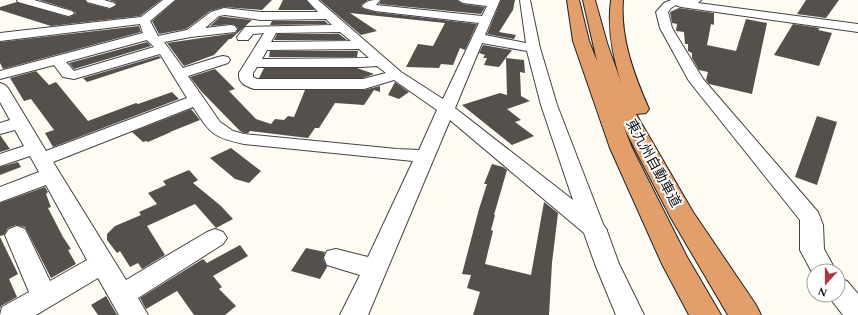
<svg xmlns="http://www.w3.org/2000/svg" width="858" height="315" viewBox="0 0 858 315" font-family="Spectral,'Noto Sans JP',serif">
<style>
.building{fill:#56504c}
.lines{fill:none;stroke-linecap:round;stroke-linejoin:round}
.minor-casing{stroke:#424242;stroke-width:2}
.highway-casing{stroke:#202020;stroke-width:2}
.minor{fill:#fff;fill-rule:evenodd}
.highway{fill:#e29f6b;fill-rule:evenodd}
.labels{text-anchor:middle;stroke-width:4;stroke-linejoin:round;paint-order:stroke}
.street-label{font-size:14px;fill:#0f0f0f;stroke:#fff}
</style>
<rect width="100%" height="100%" fill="#fdfbf2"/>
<g class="building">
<path d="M39,0H85L87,3L110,9L117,5L115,2L109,0H161L140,16L51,26L0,10V7L17,2L68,17L72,16L76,13L72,10Z"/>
<path d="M176,0H272L262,10L224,7L210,11L186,29L159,34L152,21Z"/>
<path d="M283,0H306L315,10H278Z"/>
<path d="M320,0H368L361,5V7L364,9L375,12L477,24L465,50L460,48L453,65L441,64L439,68L406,67L418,44L433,46L445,23L350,13L377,31L361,35Z"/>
<path d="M381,0H457L463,4L485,7L481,14L379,4Z"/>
<path d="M501,0H515L513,10L499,32L516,35L514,39L487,34Z"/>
<path d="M806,0H839L826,18L797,14Z"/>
<path d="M679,8L714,13V25L711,24L707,45L736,51L746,19L767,23L752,94L709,84L706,80L708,72L699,70L692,58V53L688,51V44H685L684,32L676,31L677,24L672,23L670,12Z"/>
<path d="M220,17H225L252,20L231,39H229L214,55L184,66L167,43L236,33L238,28L235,25L231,24L210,26Z"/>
<path d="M272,21H325L328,24L270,25Z"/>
<path d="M793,24L820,28L818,30L832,33L819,66L774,55Z"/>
<path d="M139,26L141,32L3,69L0,63V42Z"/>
<path d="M277,34H339L347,40H274Z"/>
<path d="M147,42L151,46L74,69L69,63Z"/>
<path d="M483,45L512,50L499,67L484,65L487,58H483L485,55L479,53Z"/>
<path d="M270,51H358L357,57H269Z"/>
<path d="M159,56L161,58L87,82L83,78Z"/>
<path d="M506,58L524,60L525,73L520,72L521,96L530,101L507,109L521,120L515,122L534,136L512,145L462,105L500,93L507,95Z"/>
<path d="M264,68H357L374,74L363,78H259Z"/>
<path d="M215,69L235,89L229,91L256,119L271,124L275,119L284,120L288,116L294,117L305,90H364L380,86V92L374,90L364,105L335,103L319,128H315L308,138L250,131L248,133H244L240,131L201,91L190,77Z"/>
<path d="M36,71L49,85L56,82L88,121L136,103L138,104L172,92L179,99L53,147L45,133L54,130L31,99L24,101L10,78Z"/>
<path d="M395,82L409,92L399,99L388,95Z"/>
<path d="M191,109L200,120L170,132H171L148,142L146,141L143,142L132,132Z"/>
<path d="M817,116L837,122L817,185L795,177Z"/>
<path d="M0,135L10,149L0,152Z"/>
<path d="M231,148L261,171L249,183L235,179L210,158Z"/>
<path d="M18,162L21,167L0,175V167Z"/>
<path d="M492,164L503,167L507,170L494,215H495L491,230L493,231L485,264L531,275L544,202L558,213L552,263L549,315H473L480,292L467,288L471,275L462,274L479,209L487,184H484Z"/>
<path d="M189,170L198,180L193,183L221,206L233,219L216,228L195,204L147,226L165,255L142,269L138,263L130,267L120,251L117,253L107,240V234L115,226L141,215L139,212L157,204L148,193L166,185L163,181Z"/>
<path d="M45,187L48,192L46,194L51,207L48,208L63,237L71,249L68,250L76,264L51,278L25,227L16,225L8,228L4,235L0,236V203Z"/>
<path d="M0,237L18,274L9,279L17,297L1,306L0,309Z"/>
<path d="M240,245L248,256L213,276L222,287L219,289L236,306L225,315H194L177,291L146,309L140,298L203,259L207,263Z"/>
<path d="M306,248L325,252L323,259L327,267L320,279L291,271Z"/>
<path d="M106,296L117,315H98L91,305Z"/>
</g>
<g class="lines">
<defs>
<g id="minor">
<path d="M17,0H34L72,11L74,13L72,15L68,16L18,2Z"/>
<path d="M86,0H104L114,3L116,5L110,8L87,2Z"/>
<path d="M163,0H175L150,21L158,36L187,30L211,12L224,8L261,12H318L307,0H318L401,72L443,99L479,23L375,11L364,8L362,6C367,0 373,0 380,0L376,5L482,16L487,6L463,3L458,0H500L485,35L526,43L520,0H530L540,48L557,105L603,224L607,230V231L619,264L644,315H616L595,264L584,233L450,120L368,315H340L360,275L327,265L324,258L327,251L336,249L368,257L413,161L244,144C212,137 211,134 193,107L53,162L126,280L207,232L215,229L223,232L227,238L223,244L138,298L148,315H119L98,278L36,315H0L2,307L29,292L5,235L9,229L17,226L25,229L50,281L87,260L46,185L0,202V187L39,172L30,156L0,166V154L24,146L15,130L0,134V123L10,120L0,102V83L5,85L8,88L46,151L187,98L160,54L74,79L63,77L54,65L0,79V71L143,33L140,24L0,41V33L141,17ZM225,15L261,20L326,19L332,25L245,27L237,37L238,40H248L253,34L264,33L239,73C238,83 245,86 254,89H364L394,80L437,110L419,150L397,149L244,134L233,131L220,122L188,76L228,63L230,60L228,57L223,56L218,57L183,68L164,42L191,37L235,32L237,29L235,26L231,25L205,28L219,16ZM340,32L351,41L271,42L276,33ZM147,40L154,47L74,71L66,62ZM482,43L527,51L541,105L573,200L455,108ZM359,49L369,58L262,59L267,50ZM377,66L386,73L363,79H257L253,77V73L257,67H362Z"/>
<path d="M671,0H701L698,3L858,24V32L681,7L676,5L671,8L668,12L672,28L703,79L818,212L823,225L824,249L836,271H814V276L800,250V220L689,81L660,28L656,12L664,3Z"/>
<path d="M838,278L847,281L858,294V315H843L829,297L828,295H838Z"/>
</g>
<path id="highway" d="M567,0H579L589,41L597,61L583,0H595L607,43L622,85C613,58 607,29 611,0H623C620,38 634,75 649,109L646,113L636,114L693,212L756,305L761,315H728L671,218L624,128L632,148L687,257L721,315H689L662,264L610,148L573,41Z"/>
</defs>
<use href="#minor" class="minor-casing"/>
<use href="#highway" class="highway-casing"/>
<use href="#minor" class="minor"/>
<use href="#highway" class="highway"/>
</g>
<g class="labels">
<g class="street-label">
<text transform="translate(654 163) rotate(61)" y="5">東九州自動車道</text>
</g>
</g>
<g transform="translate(826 283) rotate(201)"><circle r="19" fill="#ffffff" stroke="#9f9f9f"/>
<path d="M0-3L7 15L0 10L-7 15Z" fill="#ae3840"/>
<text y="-6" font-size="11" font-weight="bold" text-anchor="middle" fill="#0f0f0f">N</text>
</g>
</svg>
